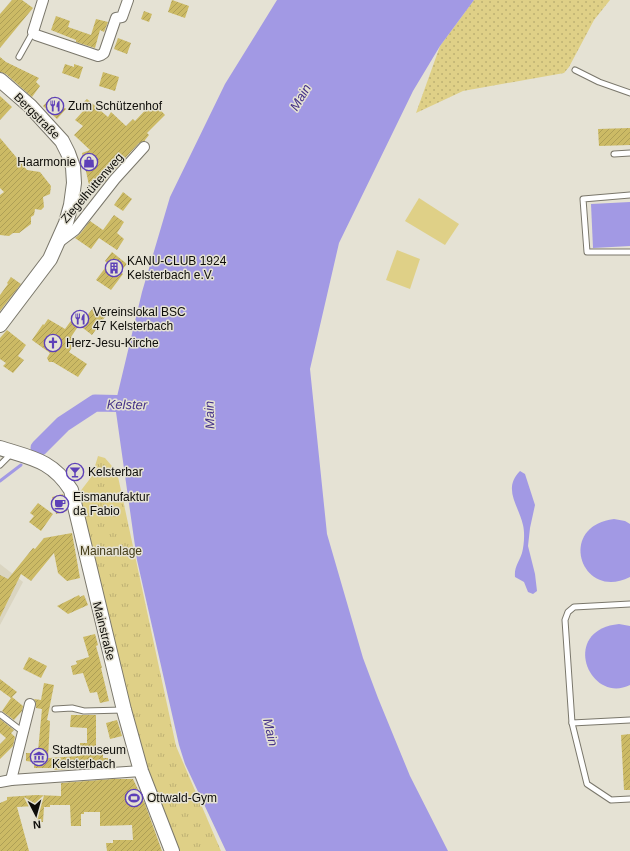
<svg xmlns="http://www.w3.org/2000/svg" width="630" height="851" viewBox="0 0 630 851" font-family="Helvetica,sans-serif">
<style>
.built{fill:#dad5c1}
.grass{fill:url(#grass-dots)}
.park{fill:url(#park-tufts)}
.pitch{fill:#dfd087}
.water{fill:#a299e4}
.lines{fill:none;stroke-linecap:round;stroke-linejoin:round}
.stream{stroke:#a299e4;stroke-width:3}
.river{stroke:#a299e4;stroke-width:17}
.building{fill:url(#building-hatch)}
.lane-casing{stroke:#7a776b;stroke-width:7}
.street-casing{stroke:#7a776b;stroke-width:12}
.secondary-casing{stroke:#7a776b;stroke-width:16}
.lane{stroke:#fff;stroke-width:5}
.street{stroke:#fff;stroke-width:10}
.secondary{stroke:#fff;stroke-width:14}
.labels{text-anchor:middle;stroke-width:3;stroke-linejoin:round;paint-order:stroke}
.poi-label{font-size:12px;fill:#0e0d09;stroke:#e5e2d4;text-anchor:start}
.street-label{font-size:12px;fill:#0e0d09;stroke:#e5e2d4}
.park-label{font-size:12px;fill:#453d19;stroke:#e5e2d4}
.water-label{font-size:13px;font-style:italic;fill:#453288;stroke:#e5e2d4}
</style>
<defs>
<pattern id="grass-dots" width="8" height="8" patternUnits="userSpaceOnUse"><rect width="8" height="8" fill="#dfd087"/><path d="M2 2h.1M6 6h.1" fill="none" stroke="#beb173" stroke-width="1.8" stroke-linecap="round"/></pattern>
<pattern id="park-tufts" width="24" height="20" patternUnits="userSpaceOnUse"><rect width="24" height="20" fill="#dfd087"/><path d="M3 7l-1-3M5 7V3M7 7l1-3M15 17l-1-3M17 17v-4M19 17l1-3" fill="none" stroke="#beb173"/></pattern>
<pattern id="building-hatch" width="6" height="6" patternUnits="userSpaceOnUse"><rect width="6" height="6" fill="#ccba65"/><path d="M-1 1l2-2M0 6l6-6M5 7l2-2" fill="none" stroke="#ae9f56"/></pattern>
</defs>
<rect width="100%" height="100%" fill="#e5e2d4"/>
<path class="built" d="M0,564L23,582L0,625Z"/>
<path class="grass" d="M474,0H610L594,20L569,67L564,73L463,91L416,113L440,46Z"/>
<path class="park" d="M98,456L105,458L117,472L176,746L221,851H176L125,708L79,493L92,476Z"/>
<g class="pitch">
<path d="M419,198L459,224L445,245L405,221Z"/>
<path d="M397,250L420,259L410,289L386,280Z"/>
</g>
<g class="water">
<path d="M277,0H474L440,46L413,91L339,243L310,369L327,534L363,658L378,698L410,776L448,851H226L185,764L179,745L137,560L115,405L142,292L170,197L225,84Z"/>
<path d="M630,202V246L593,248L591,204Z"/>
<path d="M520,471L525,474L535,505L530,528L528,546L535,574L537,591L533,594L528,592L524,582L515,577C514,567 519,562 522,553C524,546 525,533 523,525C519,506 502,489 520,471Z"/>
<path d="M614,519L625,521L630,524V577C581,602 556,526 614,519Z"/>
<path d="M619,624L630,626V685C589,705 559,630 619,624Z"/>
</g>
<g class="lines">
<path class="stream" d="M0,481L21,465"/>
<path class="river" d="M39,448L63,424L95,403L138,404"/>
</g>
<g class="building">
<path d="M12,0H22L33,8L0,48V14Z"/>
<path d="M172,0L189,6L185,18L168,12Z"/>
<path d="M144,11L152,14L149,22L141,19Z"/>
<path d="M56,16L70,21L68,27L91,35L96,19L108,22L104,32L100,30L95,48L76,42V40L51,30Z"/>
<path d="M118,38L131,43L127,54L114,49Z"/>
<path d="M0,57L6,62L39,78L36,82L40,86L32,97L6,74L0,72Z"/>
<path d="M65,64L74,67V64L83,67L79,79L62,73Z"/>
<path d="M103,72L119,77L115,91L99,86Z"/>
<path d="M0,96L12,107L0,120Z"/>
<path d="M52,97L66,109L57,119L43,106Z"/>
<path d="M87,99L108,117L111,112L126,126L133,119L135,121L153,102L165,115L147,133L149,135L145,140V141L139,143L114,170L106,177L107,179L105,181L89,185L82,153L90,150L74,135L83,126L75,120L85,109L81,105Z"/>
<path d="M630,128V145L599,146L598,129Z"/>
<path d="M0,138L27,170L40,172L51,186L50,194L43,197L44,207L41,210L35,209L34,215L31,217V224L19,233H13L9,236L0,235V195L4,192L0,188Z"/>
<path d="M123,192L132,199L123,211L114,205Z"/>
<path d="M114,215L124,222L117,233L124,239L117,250L99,238L91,249L75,238L80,234L90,221L103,230Z"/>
<path d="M112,252L127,264L120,272L123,274L111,290L96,280L108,264L105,261Z"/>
<path d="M11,277L21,284L0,311V295L8,284L7,283Z"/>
<path d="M93,308L105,317L92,335L79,325L71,337L76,341L69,352L87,364L78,377L53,362H49L47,358L50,353L32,340L43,324L44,325L48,319L65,329L78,311L86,317Z"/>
<path d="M7,330L26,345L18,356L24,360L13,373L3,366L6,363L0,359V338Z"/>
<path d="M63,494L67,511L56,514L52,497Z"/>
<path d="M38,503L53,514L41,531L29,522L34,516L30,513Z"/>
<path d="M72,533L80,578L67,581L58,573L54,553L31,581L21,574L0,617V575L8,579L33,548L35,549L44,538Z"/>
<path d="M79,595L80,597L84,595L88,605L68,614L57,606Z"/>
<path d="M95,634L98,645L96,646L102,668H101L109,701L100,703L97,692L90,693L83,673L73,675L71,666L77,664L76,661L89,657L83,637Z"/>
<path d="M29,657L47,666L41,678L23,669Z"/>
<path d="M0,679L17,692L12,697L23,706L22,711L14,720L2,711L11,698L0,690Z"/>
<path d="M44,683L54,685L47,720L50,721L48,758L80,756V743H87V728L70,727L71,715H96V749H103V758H108V766H86V768L54,770V768H34V762L26,761V753H34V751H38L42,709L36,708V703L34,699L41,700Z"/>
<path d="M0,719L14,730L11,733L15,737L13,746L0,759V744L6,738L0,733Z"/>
<path d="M117,720L122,736L110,739L106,723Z"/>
<path d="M630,734V790H624L621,735Z"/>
<path d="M113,779H133L145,804L162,851H107L106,843H113V840H133L132,825L100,826V812H84V814H81V826H71L70,805H50V807H44L43,822H35L34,806L17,807L29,851H0V803L7,800V797L36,795L61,796V783Z"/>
</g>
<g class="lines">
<defs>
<g id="lane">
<path d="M19,57L33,32"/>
<path d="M575,70L599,82L630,93"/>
<path d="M614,154L630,153"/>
<path d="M630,195L583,199L587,252H630"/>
<path d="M0,465L12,453"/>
<path d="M630,604L574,607L568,612L565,620L572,723L630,720"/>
<path d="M55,709L72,708L84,711L123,710"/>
<path d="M1,715L23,732"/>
<path d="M572,723L587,784L611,800L630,799"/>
</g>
<g id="street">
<path d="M43,0L33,32L36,35L98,56L101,55L104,53L116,18L122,17L128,0"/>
<path d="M59,242L75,230L115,179L144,147"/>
<path d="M11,780L30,704"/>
<path d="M0,782L11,780L141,771"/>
</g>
<g id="secondary">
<path d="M0,80L30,106L62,141L68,153L73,167L74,183L71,205L66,223L50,259L0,325"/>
<path d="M0,448C31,458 52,460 71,490L124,710L141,771L172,851"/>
</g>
</defs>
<use href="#lane" class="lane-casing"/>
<use href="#street" class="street-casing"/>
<use href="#secondary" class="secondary-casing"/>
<use href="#lane" class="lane"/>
<use href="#street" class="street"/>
<use href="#secondary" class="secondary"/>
</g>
<defs>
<symbol id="restaurant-ring" viewBox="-11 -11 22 22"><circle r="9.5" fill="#e5e2d4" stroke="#5d40b8" stroke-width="1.5"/><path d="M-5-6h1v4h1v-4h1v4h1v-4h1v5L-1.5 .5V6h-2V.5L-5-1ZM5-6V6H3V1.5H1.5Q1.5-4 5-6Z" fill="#5d40b8"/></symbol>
<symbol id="shop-ring" viewBox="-11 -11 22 22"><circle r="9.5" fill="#e5e2d4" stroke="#5d40b8" stroke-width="1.5"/><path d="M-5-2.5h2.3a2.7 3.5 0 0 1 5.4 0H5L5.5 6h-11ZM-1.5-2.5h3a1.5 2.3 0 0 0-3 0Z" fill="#5d40b8"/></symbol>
<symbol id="building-ring" viewBox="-11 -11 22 22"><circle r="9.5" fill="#e5e2d4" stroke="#5d40b8" stroke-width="1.5"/><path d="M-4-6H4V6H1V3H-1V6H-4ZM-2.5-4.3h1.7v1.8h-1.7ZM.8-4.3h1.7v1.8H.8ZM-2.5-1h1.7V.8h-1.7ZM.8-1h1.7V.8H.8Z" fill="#5d40b8"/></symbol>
<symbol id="church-ring" viewBox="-11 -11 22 22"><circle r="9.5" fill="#e5e2d4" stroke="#5d40b8" stroke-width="1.5"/><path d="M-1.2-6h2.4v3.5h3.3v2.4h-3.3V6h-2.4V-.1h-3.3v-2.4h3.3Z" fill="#5d40b8"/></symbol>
<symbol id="bar-ring" viewBox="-11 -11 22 22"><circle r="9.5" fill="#e5e2d4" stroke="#5d40b8" stroke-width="1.5"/><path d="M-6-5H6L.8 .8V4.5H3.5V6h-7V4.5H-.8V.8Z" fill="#5d40b8"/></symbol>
<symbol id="cafe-ring" viewBox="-11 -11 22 22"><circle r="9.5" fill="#e5e2d4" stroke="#5d40b8" stroke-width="1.5"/><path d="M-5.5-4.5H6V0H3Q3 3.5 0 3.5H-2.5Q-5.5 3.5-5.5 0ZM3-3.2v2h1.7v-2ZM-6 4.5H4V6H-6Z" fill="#5d40b8"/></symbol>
<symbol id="museum-ring" viewBox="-11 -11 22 22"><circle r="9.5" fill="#e5e2d4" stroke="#5d40b8" stroke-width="1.5"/><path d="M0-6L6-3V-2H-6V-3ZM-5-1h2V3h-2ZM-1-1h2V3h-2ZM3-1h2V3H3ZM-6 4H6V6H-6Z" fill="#5d40b8"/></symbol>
<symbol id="stadium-ring" viewBox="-11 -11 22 22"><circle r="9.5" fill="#e5e2d4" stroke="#5d40b8" stroke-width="1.5"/><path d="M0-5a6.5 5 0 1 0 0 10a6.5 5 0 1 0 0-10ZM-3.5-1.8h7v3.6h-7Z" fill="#5d40b8"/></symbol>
</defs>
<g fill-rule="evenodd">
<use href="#restaurant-ring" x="45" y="96" width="20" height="20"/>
<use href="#shop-ring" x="79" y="152" width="20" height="20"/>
<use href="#building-ring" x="104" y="258" width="20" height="20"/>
<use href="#restaurant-ring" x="70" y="309" width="20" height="20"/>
<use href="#church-ring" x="43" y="333" width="20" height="20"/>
<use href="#bar-ring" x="65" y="462" width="20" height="20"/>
<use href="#cafe-ring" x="50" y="494" width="20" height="20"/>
<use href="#museum-ring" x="29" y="747" width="20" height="20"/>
<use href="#stadium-ring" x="124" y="788" width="20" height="20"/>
</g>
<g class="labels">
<g class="poi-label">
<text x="68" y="110">Zum Schützenhof</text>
<text x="76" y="166" text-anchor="end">Haarmonie</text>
<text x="127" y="265">KANU-CLUB 1924<tspan x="127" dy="14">Kelsterbach e.V.</tspan></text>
<text x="93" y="316">Vereinslokal BSC<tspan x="93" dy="14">47 Kelsterbach</tspan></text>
<text x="66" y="347">Herz-Jesu-Kirche</text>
<text x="88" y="476">Kelsterbar</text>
<text x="73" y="501">Eismanufaktur<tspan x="73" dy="14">da Fabio</tspan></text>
<text x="52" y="754">Stadtmuseum<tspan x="52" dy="14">Kelsterbach</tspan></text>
<text x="147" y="802">Ottwald-Gym</text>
</g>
<g class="street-label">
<text transform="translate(37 116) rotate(45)" y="4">Bergstraße</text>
<text transform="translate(92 188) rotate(-49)" y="4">Ziegelhüttenweg</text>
<text transform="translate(104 631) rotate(76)" y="4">Mainstraße</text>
</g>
<g class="park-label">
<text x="111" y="555">Mainanlage</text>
</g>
<g class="water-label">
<text transform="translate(300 97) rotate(-59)" y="5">Main</text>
<text transform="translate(127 404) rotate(1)" y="5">Kelster</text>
<text transform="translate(209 415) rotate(-92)" y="5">Main</text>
<text transform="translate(271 732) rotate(77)" y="5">Main</text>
</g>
</g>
<g transform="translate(36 815) rotate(174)" stroke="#e5e2d4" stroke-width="3" paint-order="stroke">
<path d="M0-3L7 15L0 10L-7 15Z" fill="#0e0d09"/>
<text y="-6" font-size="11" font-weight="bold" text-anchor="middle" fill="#0e0d09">N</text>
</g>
</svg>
